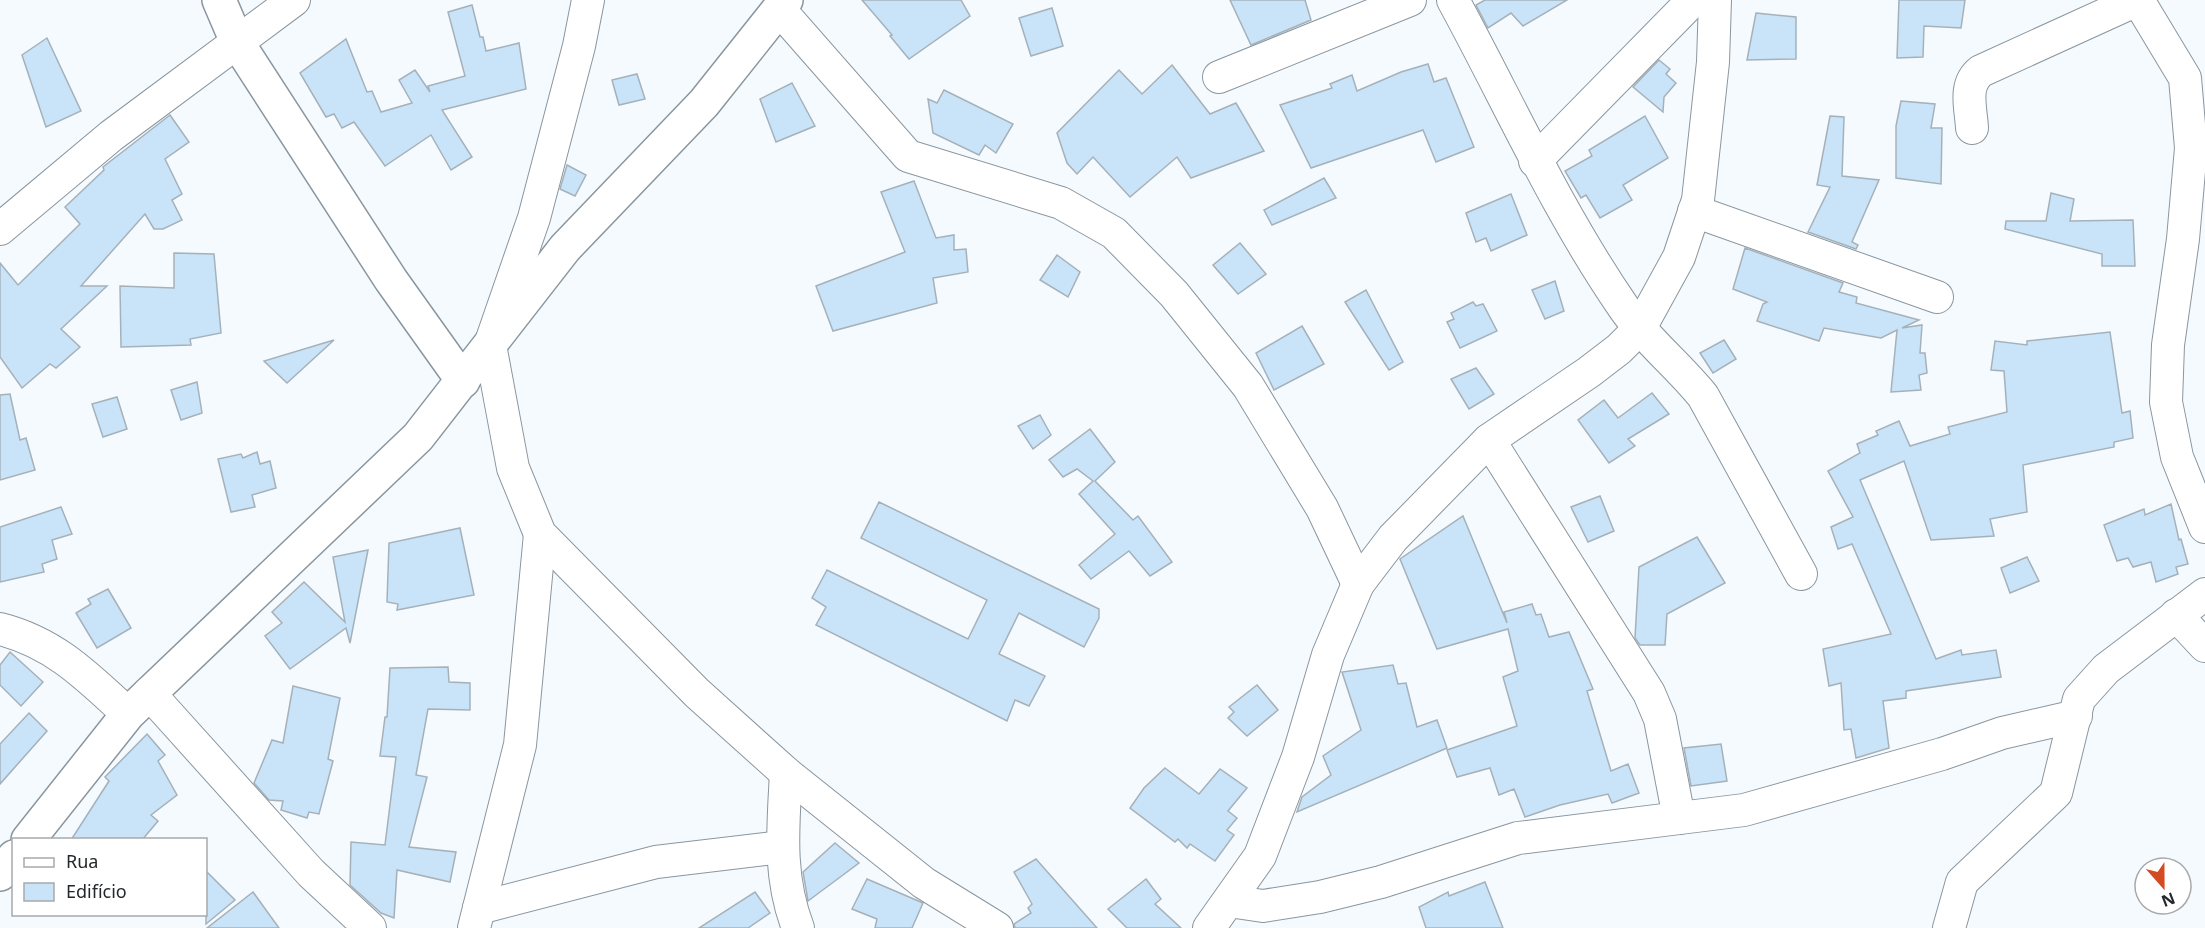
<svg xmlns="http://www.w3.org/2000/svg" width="2205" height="928" viewBox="0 0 2205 928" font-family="'Noto Sans',sans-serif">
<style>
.building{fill:#c9e4f8;stroke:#a5b1ba;stroke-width:1.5}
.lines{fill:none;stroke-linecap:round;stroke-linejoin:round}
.street-casing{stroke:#8a969f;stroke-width:34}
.secondary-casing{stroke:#8a969f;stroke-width:36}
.street{stroke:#fff;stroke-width:32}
.secondary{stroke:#fff;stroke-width:33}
</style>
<rect width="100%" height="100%" fill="#f5fafe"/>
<g class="building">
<path d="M862,0H961L970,16L909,59L890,36L892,35Z"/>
<path d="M1230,0H1305L1311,20L1251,45Z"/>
<path d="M1485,0H1567L1523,26L1511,13L1488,28L1476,5Z"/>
<path d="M1899,0H1965L1961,28L1924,26L1923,57L1897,58Z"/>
<path d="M472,5L480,37H483L486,51L519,43L526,89L442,110L472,157L451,170L431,135L385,166L354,122L342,128L334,114L326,117L300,73L346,39L367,92L372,91L381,112L412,103L399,80L415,70L430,92L428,86L465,76L448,12Z"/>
<path d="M1052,8L1063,46L1031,56L1019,18Z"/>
<path d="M1756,13L1796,17V59L1747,60Z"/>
<path d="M47,38L81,111L46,127L22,55Z"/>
<path d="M1659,60L1670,69L1666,74L1676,83L1664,97L1663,112L1633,87Z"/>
<path d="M1428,64L1434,82L1446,78L1474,147L1436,162L1423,130L1311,168L1280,105L1332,88L1330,84L1352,75L1357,91L1401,72Z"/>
<path d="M1172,65L1210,114L1236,103L1264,151L1191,178L1177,157L1130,197L1093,157L1077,174L1067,163L1057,133L1119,70L1142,94Z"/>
<path d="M637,74L645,99L619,105L612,80Z"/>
<path d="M792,83L815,126L776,142L760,99Z"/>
<path d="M944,90L1013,124L996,153L985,145L979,155L933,133L928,99L937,103Z"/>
<path d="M1901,101L1935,104L1931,128H1942L1941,184L1896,178V126Z"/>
<path d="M170,115L189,142L165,159L182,194L172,200L182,220L163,229H154L145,214L81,286H107L61,329L80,347L56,368L50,364L22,388L0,357V263L18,285L80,224L65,207L104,170L103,167Z"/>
<path d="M1645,116L1668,158L1623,185L1632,200L1600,218L1586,195L1581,198L1565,171L1592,156L1589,150Z"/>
<path d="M1830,116L1844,117L1842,176L1879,180L1852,242L1858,245L1856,249L1808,232L1830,187L1817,185Z"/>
<path d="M567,165L586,175L575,196L560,189Z"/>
<path d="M1324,178L1336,198L1272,225L1264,210Z"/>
<path d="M914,181L936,238L954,235V250L966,249L968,272L933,278L937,303L833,331L816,286L905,252L881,192Z"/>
<path d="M2051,193L2074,199L2070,221L2133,220L2135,266H2102V254L2005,229L2006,221H2046Z"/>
<path d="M1511,194L1527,235L1491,251L1486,238L1476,242L1466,213Z"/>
<path d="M1240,243L1266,274L1238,294L1213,265Z"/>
<path d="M1745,248L1843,283L1839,292L1857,297L1856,303L1919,320L1902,328L1922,325L1920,353H1925L1927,373L1919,375L1921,390L1891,392L1897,330L1881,338L1824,328L1819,341L1757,321L1763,304L1767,302L1733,289Z"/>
<path d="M174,253L214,254L221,333L190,339L191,345L121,347L120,286L174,288Z"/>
<path d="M1057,255L1080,272L1068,297L1040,280Z"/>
<path d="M1555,281L1564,311L1545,319L1532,290Z"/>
<path d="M1366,290L1403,362L1389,370L1345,302Z"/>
<path d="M1473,302L1476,306L1483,304L1497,331L1460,348L1447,322L1454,319L1451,313Z"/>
<path d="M1302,326L1324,364L1274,390L1256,353Z"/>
<path d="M2110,332L2122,413L2130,411L2133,438L2114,442V447L2023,465L2027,512L1990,519L1994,536L1931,540L1904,461L1860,480L1936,659L1961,650L1962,655L1996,650L2001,677L1906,691V698L1883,701L1889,748L1856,758L1851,729L1844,730L1841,683L1829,686L1823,649L1891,634L1852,544L1838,549L1831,527L1853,517L1828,471L1860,453L1857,444L1878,435L1876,431L1899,421L1910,446L1950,434L1948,427L2007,412L2004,371L1991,370L1995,341L2027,345V341Z"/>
<path d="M334,340L287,383L264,361Z"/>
<path d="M1724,340L1736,359L1713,373L1700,353Z"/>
<path d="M1476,368L1494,394L1469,409L1451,379Z"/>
<path d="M197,382L202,413L181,420L171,390Z"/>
<path d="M1652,393L1669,414L1628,439L1635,446L1609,463L1578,420L1604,400L1618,418Z"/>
<path d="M10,394L20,440L26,438L35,470L0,480V395Z"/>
<path d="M117,397L127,429L103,437L92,404Z"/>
<path d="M1040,415L1051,435L1033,449L1018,426Z"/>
<path d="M1090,429L1115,462L1095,481L1133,520L1138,516L1172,562L1150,576L1129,551L1091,579L1079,565L1115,534L1079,494L1093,481L1077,469L1063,477L1049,460Z"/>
<path d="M257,452L260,464L270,461L276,488L252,495L255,507L231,512L218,459L241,454L243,458Z"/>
<path d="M1600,496L1614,531L1588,542L1571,507Z"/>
<path d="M879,502L1099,609V618L1084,647L1019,613L999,654L1045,676L1029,706L1015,700L1007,721L816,625L826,607L812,598L827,570L968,639L987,600L861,538Z"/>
<path d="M2171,504L2179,540L2181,539L2188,564L2176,567L2178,574L2156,582L2151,562L2133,567L2128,558L2117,561L2104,525L2144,509L2145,515Z"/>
<path d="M61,507L72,534L52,540L57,559L42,564L44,572L0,582V527Z"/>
<path d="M1463,516L1507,623L1504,612L1532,604L1536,615L1541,614L1549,637L1569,632L1593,689L1587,691L1611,771L1628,764L1639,793L1612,803L1608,794L1560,805L1525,817L1514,789L1499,795L1490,768L1457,777L1447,750L1517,726L1503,677L1518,671L1508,629L1437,649L1400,559Z"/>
<path d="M460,528L474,595L397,610L398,604L387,602L389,543Z"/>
<path d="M1697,537L1725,583L1667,614L1665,645H1640L1635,638L1639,567Z"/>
<path d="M368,550L350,643L346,628L290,669L265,636L282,623L272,612L304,582L345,622L333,557Z"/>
<path d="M2027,557L2039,581L2010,593L2001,568Z"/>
<path d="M108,589L131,628L97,648L76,613L91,604L88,599Z"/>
<path d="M10,652L43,682L21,706L0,685V665Z"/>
<path d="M1393,665L1398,684L1406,683L1417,727L1437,720L1447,748L1297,812L1302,797L1331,775L1323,756L1361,730L1342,672Z"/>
<path d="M448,667L449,682L470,683V710L428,709L416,775L427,777L409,847L456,852L450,882L397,870L394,918L381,913L350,885L351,842L385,845L396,757L380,756L385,717H387L390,668Z"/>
<path d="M1257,685L1278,710L1247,736L1228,718L1234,712L1229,707Z"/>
<path d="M293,686L340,698L328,759L333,761L319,814L309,812L307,818L281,810L283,801L269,800L254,783L272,740L283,743Z"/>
<path d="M29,713L47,731L0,784V744Z"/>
<path d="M147,734L165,755L158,761L177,795L151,815L158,821L142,840H71L109,781L105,777Z"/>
<path d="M1721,744L1727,781L1691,786L1684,748Z"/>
<path d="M1165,768L1199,794L1220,769L1247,788L1228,811L1237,818L1227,830L1234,835L1215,861L1190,844L1187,848L1178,839L1175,842L1130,808L1144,788Z"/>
<path d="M835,843L859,863L808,901L803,872Z"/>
<path d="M1036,859L1097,928H1015L1014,924L1031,913L1028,908L1032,904L1014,872Z"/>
<path d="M206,871L235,900L206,924Z"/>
<path d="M867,879L923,903L912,928H875L877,919L852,909Z"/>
<path d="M1146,879L1161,899L1155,904L1181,928H1127L1108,909Z"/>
<path d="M1485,882L1503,928H1426L1419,907L1448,892L1449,896Z"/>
<path d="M253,892L279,928H207Z"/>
<path d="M755,892L770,913L748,928H699Z"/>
</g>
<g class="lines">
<defs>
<g id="street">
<path d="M588,0L579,46L534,218L490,345L513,468L540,534L697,693L786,773L924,883L997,928"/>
<path d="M1453,0C1509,103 1557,211 1624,308C1646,340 1678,365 1703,396L1801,574"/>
<path d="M2138,0L2185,78L2191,148L2183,239L2168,345L2166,402L2177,457L2205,527"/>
<path d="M779,9L908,156L1061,203L1114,233L1174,294L1248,386L1322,508L1358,584"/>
<path d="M1219,77L1410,0"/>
<path d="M1972,128C1971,108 1963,85 1981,71L2137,0"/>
<path d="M1535,161L1693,0"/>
<path d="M1694,211L1937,297"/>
<path d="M0,229L111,136L294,0"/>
<path d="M1489,440L1649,693L1660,719L1679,818"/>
<path d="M2176,615L2205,646"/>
<path d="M0,629C55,643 88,677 128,714"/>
<path d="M149,693L311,873L370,928"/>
<path d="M786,773C783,828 778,876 798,928"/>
<path d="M1229,901L1263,906L1320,897L1381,882L1518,838L1744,810L1942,754L2002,733L2076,716"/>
<path d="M479,908L656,862L782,847"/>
<path d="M474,928L520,745L540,534"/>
<path d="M1209,928L1260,856L1298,757L1328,655L1358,584L1393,538L1489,440L1589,372L1619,349L1640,328L1679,257L1698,200L1713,62L1715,0"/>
<path d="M1949,928L1962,882L2056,793L2079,699L2106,669L2205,594"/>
</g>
<g id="secondary">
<path d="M219,0L237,42L391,280L463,381"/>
<path d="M28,840L128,714L418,437L565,248L704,103L786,0"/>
<path d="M0,874L14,857"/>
</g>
</defs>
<use href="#street" class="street-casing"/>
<use href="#secondary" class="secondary-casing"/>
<use href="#street" class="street"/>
<use href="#secondary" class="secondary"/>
</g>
<rect x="12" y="838" width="195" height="78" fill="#ffffff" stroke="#a7a9aa" stroke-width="1.5"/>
<rect x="24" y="858" width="30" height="9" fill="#ffffff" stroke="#a7a9aa" stroke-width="1.5"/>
<text x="66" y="868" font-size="18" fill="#23282b">Rua</text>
<rect x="24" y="883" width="30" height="18" fill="#c9e4f8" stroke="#a7a9aa" stroke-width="1.5"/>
<text x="66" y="898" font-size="18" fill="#23282b">Edifício</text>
<g transform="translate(2163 886) rotate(159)"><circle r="28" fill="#ffffff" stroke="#a7a9aa" stroke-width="1.5"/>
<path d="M0-4.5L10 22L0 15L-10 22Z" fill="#d34a23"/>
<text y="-9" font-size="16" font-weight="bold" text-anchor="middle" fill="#23282b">N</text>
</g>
</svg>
